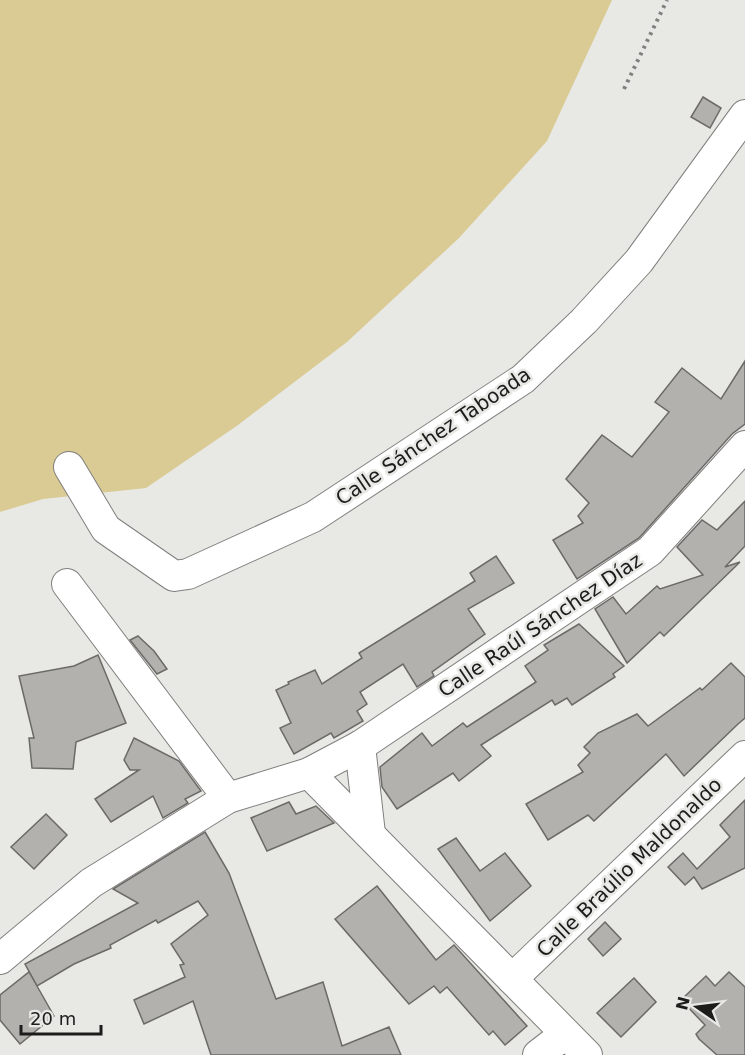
<svg xmlns="http://www.w3.org/2000/svg" width="745" height="1055" viewBox="0 0 745 1055" font-family="'DejaVu Sans',sans-serif">
<style>
.green{fill:#dacb94}
.building{fill:#b2b1ae;stroke:#6b6a67;stroke-width:1.5}
.lines{fill:none;stroke-linecap:round;stroke-linejoin:round}
.street-casing{stroke:#807f7d;stroke-width:32}
.path{stroke:#80807e;stroke-width:4;stroke-dasharray:3 4.5;stroke-linecap:butt}
.street{stroke:#fff;stroke-width:30}
.labels{text-anchor:middle;stroke-width:5;stroke-linejoin:round;paint-order:stroke}
.street-label{font-size:20px;fill:#1c1c1b;stroke:#e8e8e5}
</style>
<rect width="100%" height="100%" fill="#e8e8e5"/>
<path class="green" d="M0,0H612L547,141L459,238L347,342L238,425L146,488L43,499L0,512Z"/>
<g class="building">
<path d="M703,97L721,108L710,128L691,117Z"/>
<path d="M745,361V424L732,434L639,538L577,579L553,540L583,523L578,516L589,503L566,479L602,435L632,457L669,412L655,402L682,368L721,399Z"/>
<path d="M745,501V546L725,567L740,562L664,636L660,632L627,663L595,609L613,597L626,614L657,586L660,589L703,575L677,547L702,520L717,530Z"/>
<path d="M496,556L514,583L468,609L485,634L432,672L434,676L417,687L403,664L360,692L367,704L357,711L363,721L334,738L331,733L294,754L280,728L291,723L276,690L289,684L288,682L315,670L322,684L362,658L359,653L475,581L470,573Z"/>
<path d="M579,624L624,666L613,674L615,677L572,705L567,698L555,705L552,700L481,745L491,756L459,781L453,773L397,809L382,787L380,767L422,733L432,746L463,723L467,727L536,682L525,666L548,650L544,645Z"/>
<path d="M138,636L154,651L167,669L157,674L130,640Z"/>
<path d="M98,655L126,723L76,742L73,769L32,768L29,738H34L19,676L74,666Z"/>
<path d="M731,663L745,677V718L738,724L684,776L666,754L594,821L588,815L548,840L526,804L583,772L578,765L590,753L584,747L598,733L637,714L648,726L700,688L702,690Z"/>
<path d="M134,738L179,761L201,791L185,799L188,803L163,818L153,796L111,822L95,799L139,770H130L124,760Z"/>
<path d="M745,800V868L702,889L694,877L685,885L668,867L683,853L697,869L730,837L720,825Z"/>
<path d="M289,802L296,814L316,806L334,823L267,851L251,818Z"/>
<path d="M46,814L67,835L34,869L11,847Z"/>
<path d="M205,832L229,873L276,999L323,982L342,1046L389,1027L401,1055H211L193,1001L144,1024L134,1000L185,977L180,965L184,964L171,944L208,915L198,901L158,923L156,920L110,945L111,948L74,964L37,986L25,964L138,903L113,889Z"/>
<path d="M456,838L480,871L505,853L531,886L490,921L438,849Z"/>
<path d="M377,886L436,960L454,945L527,1026L505,1045L493,1031L489,1035L447,987L440,993L434,986L409,1004L335,919Z"/>
<path d="M605,922L621,939L603,956L588,939Z"/>
<path d="M29,972L54,1016L20,1044L0,1020V995Z"/>
<path d="M729,972L745,987V1055H717L699,1039L696,1034L705,1025L681,1000L706,976L715,986Z"/>
<path d="M634,978L656,1002L621,1037L597,1013Z"/>
</g>
<g class="lines">
<defs>
<g id="street">
<path d="M69,467L106,529L174,576L188,574L313,517L523,379L584,321L639,261L745,115"/>
<path d="M67,584L228,798"/>
<path d="M360,746L370,834"/>
<path d="M309,773L587,1055"/>
<path d="M0,959L91,883L228,798L309,773L360,746L650,551L745,446"/>
<path d="M512,979L745,756"/>
<path d="M538,1055L565,1034"/>
</g>
</defs>
<use href="#street" class="street-casing"/>
<path class="path" d="M624,89L667,0"/>
<use href="#street" class="street"/>
</g>
<g class="labels">
<g class="street-label">
<text transform="translate(433 436) rotate(-34)" y="7">Calle Sánchez Taboada</text>
<text transform="translate(540 625) rotate(-34)" y="7">Calle Raúl Sánchez Díaz</text>
<text transform="translate(629 867) rotate(-44)" y="7">Calle Braúlio Maldonaldo</text>
</g>
</g>
<g transform="translate(697 1007) rotate(284)" stroke="#e8e8e5" stroke-width="4.5" paint-order="stroke">
<path d="M0-4.5L10 22L0 15L-10 22Z" fill="#1c1c1b"/>
<text y="-9" font-size="16" font-weight="bold" text-anchor="middle" fill="#1c1c1b">N</text>
</g>
<path d="M21 1025v9h80v-9" fill="none" stroke="#1c1c1b" stroke-width="3"/>
<text x="30" y="1025" font-size="18" fill="#1c1c1b" stroke="#e8e8e5" stroke-width="4.5" paint-order="stroke">20 m</text>
</svg>
